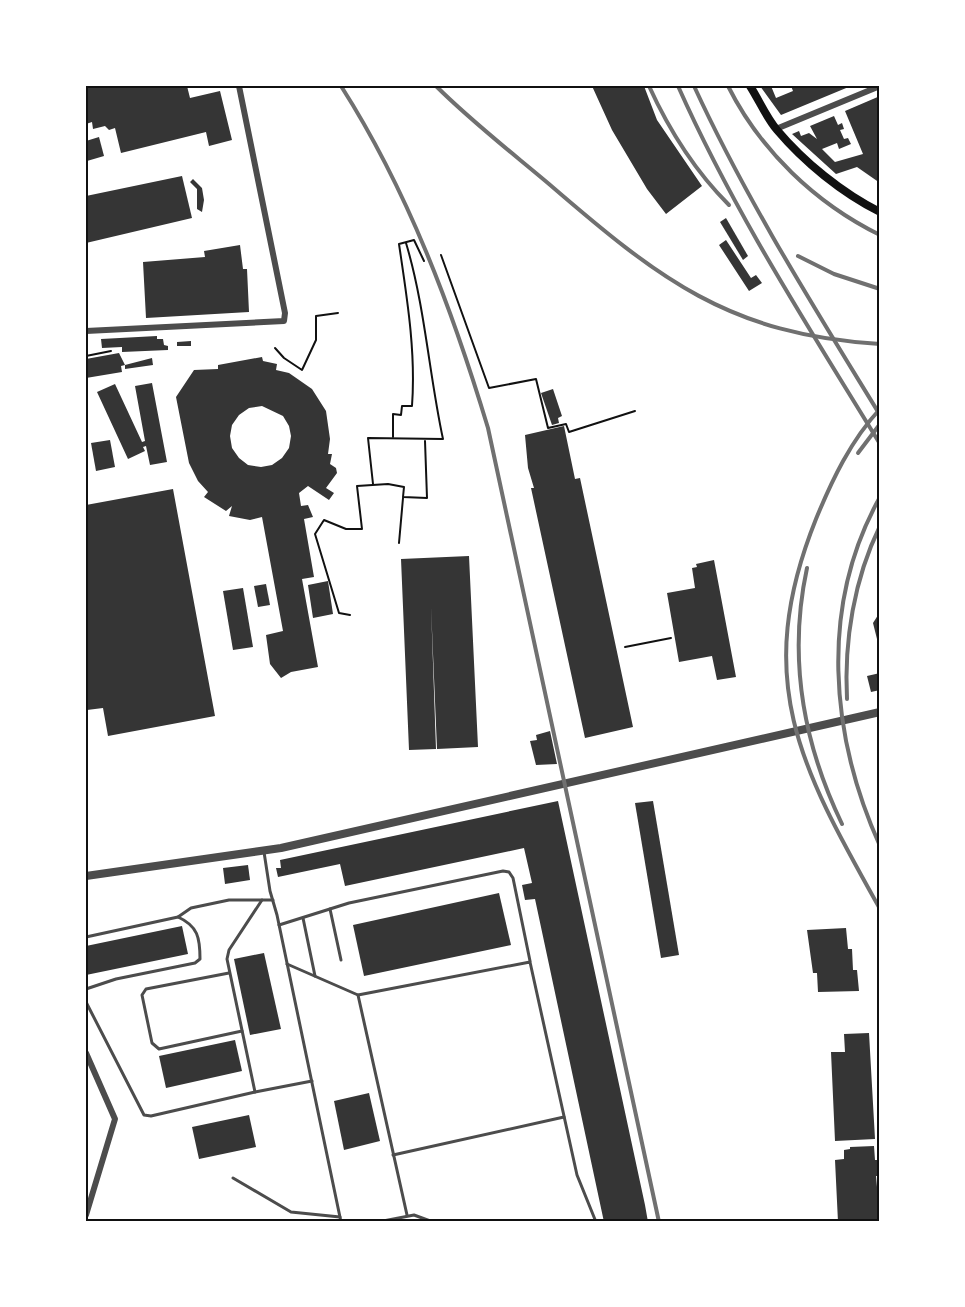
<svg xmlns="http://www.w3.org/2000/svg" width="965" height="1307" viewBox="0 0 965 1307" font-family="'PT Sans Narrow',sans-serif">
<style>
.building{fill:#353535;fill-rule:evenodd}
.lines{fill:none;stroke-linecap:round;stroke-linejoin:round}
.path{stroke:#111;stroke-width:2}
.service{stroke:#4c4c4c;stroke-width:3}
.minor{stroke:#4c4c4c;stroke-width:6}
.tertiary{stroke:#4c4c4c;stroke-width:8}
.secondary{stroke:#111;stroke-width:8}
.rail{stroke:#707070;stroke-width:4}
.neatline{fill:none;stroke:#111;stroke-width:2}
</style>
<rect width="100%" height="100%" fill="#fff"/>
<g class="building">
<path d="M86,86H187L190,98L220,91L232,140L209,146L206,132L121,153L115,128L109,130L105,126L93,129L92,122L86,124Z"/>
<path d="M592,86H644L657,120L702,186L666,214L647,189L612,130Z"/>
<path d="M760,86H771L776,98L793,91L791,86H851L781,115Z"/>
<path d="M880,96V183L857,167L836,174L792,134L799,131L801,136L809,133L817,139L810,126L834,116L838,125L842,123L844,129L840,130L844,139L848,138L851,144L839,149L837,143L822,149L835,162L863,154L845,111Z"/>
<path d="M99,137L104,156L87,161L86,141Z"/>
<path d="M182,176L192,218L86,243V196Z"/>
<path d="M193,179L202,188L204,200L202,212L197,209V189L190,182Z"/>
<path d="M726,218L748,256L743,260L720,222Z"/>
<path d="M726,240L751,278L756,275L762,283L749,291L719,245Z"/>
<path d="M240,245L243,269H247L249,312L146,318L143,262L205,257L204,251Z"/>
<path d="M157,336V339H163L164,345L168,346V350L122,352V347L102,348L101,339Z"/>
<path d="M191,341V346H177V342Z"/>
<path d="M119,353L125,365L121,366L122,372L86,378V359Z"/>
<path d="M262,357L263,361L277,364L276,370L289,373L312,389L326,411L330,439L328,454H332L330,464L336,468L337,473L326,488L334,493L329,500L308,486L299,493L301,506L308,505L313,517L304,519L314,577L302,579L318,667L291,672L281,678L270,664L266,635L283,631L262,517L250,520L229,516L232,506L226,511L204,497L208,492L198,481L189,463L176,397L194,370L218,369V365ZM262,406L283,416L289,426L291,436L289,448L282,458L272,465L261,467L248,465L239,458L232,448L230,436L232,425L239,415L249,408Z"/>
<path d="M152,358L153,365L125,369V365Z"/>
<path d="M152,383L167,462L150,465L146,446L143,447L145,451L128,459L97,392L115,384L142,442L145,441L135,386Z"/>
<path d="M553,389L562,416L558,418L559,423L552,425L541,393Z"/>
<path d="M564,426L575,479L580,478L633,727L585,738L531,488H534L528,468L525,435Z"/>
<path d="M110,440L115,467L96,471L91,443Z"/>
<path d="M173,489L215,716L108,736L103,708L87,710L86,701V505Z"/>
<path d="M469,556L478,747L437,749L431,606L436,749L409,750L401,559Z"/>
<path d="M714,560L736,677L717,680L712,656L679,662L667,593L695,588L692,568L697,567L696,564Z"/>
<path d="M328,581L333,614L313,618L308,585Z"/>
<path d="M266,584L270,605L258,607L254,586Z"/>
<path d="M243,588L253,647L233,650L223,591Z"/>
<path d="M880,612V643H878L873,623Z"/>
<path d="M880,673V690L871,692L867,676Z"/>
<path d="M550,731L557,764L536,765L530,741L537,740L536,735Z"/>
<path d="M558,801L645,1205L648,1222H604L535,899L525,900L522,885L532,883L524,848L345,886L340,864L278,877L276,868H281L280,860Z"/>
<path d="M653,801L679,955L661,958L635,803Z"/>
<path d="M248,865L250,880L225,884L223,868Z"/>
<path d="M499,893L511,945L364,976L353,925Z"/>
<path d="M182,926L188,954L86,975V946Z"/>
<path d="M846,928L848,949H852L853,970H857L859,991L818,992L817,973H813L807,930Z"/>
<path d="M264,953L281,1029L250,1035L234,959Z"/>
<path d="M869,1033L875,1139L835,1141L831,1052H845L844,1034Z"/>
<path d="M235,1040L242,1071L166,1088L159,1056Z"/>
<path d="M369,1093L380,1141L344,1150L334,1101Z"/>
<path d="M249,1115L256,1147L199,1159L192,1127Z"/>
<path d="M874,1146L875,1160H880V1176H876L877,1187H880L878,1222H838L835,1160L844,1159V1150L850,1149V1147Z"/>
</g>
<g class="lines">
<g class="path">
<path d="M441,255L489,388L536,379L548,428L566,424L569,432L635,411"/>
<path d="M275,348L284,358L302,370L316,340V316L338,313"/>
<path d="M86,356L111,351"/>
<path d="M393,437V414L401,415L402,406H412C416,352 407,298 399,244L414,240L424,261"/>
<path d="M373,484L368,438L443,439C429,374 425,306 406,243"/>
<path d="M399,543L403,498"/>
<path d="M350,615L339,613L315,534L324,520L346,529H362L357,486L388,484L404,487L403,497L427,498L425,441"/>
<path d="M625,647L671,638"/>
</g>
<g class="service">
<path d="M264,852L270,891L277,915L341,1222"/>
<path d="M262,900L229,950L227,959L255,1092L312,1081"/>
<path d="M330,909L341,960"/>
<path d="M303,918L315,976"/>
<path d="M279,925L349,903L503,871L509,872L513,878L530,961"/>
<path d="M86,937L178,917L191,908L229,900H273"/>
<path d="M287,964L358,995L407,1215"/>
<path d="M229,973L146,989L142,995L152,1043L159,1049L242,1031"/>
<path d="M86,989L116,979L195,963L200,959C200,938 198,926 178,917"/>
<path d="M358,995L530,962L577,1175L596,1222"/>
<path d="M86,1002L144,1115L151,1116L255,1092"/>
<path d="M393,1155L564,1117"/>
<path d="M233,1178L291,1212L340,1217"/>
<path d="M378,1222L414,1215L433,1222"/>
</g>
<g class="minor">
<path d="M776,129L880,86"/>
<path d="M86,331L284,321L285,313L239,86"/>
<path d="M86,1053L115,1119L86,1215"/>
</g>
<path class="tertiary" d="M86,876L281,848L880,712"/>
<path class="secondary" d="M750,86C759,100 766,117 777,130C804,162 842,193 880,212"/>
<g class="rail">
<path d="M341,86C408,191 452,309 488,428L659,1222"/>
<path d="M436,86C471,121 511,152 549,184C658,278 729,335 880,344"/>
<path d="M649,86C669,130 694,170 729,205"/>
<path d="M678,86C734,212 808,326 880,444"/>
<path d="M694,86C747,201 814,307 880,415"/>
<path d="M728,86C760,150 815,203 880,235"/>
<path d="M798,256L834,274L880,289"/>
<path d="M880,409C851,440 832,480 816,519C751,681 801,768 880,909"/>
<path d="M858,453L880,424"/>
<path d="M880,497C819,606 830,735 880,846"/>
<path d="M807,568C788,656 803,743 842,824"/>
<path d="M847,699C844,641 854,579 880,526"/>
</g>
</g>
<rect width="965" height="1307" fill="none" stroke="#ffffff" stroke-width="174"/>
<rect x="87" y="87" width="791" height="1133" class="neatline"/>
</svg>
